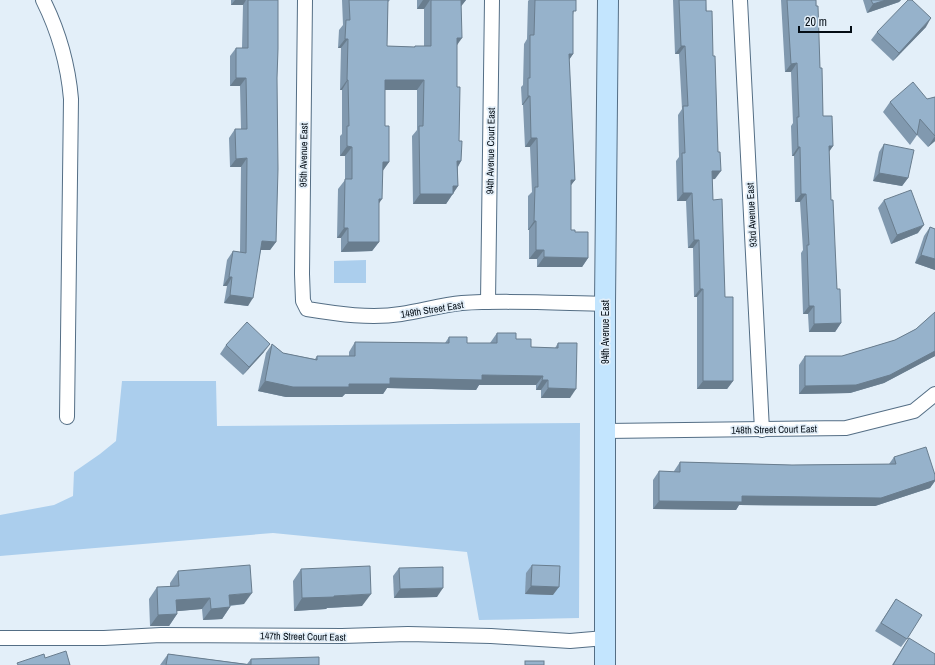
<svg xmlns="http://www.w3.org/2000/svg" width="935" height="665" viewBox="0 0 935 665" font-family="'Archivo Narrow',sans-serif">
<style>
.green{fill:#abceed}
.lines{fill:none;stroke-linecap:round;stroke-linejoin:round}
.street-casing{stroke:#546e85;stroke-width:16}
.secondary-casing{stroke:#546e85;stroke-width:22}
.street{stroke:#fff;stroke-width:14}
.secondary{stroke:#c3e5fe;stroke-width:20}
.wall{fill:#8199af}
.shaded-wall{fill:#697d8e}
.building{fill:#96b2cb;stroke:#697d8e}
.labels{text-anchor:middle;stroke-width:3.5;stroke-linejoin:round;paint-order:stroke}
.street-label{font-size:10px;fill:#040d15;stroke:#e3eff9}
</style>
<rect width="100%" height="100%" fill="#e3eff9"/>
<g class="green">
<path d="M366,260V283H334V261Z"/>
<path d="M122,381H216L217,426L580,423L579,618L479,620L467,552L273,533L0,556V515L54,505L73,496L74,472L100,454L116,441Z"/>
</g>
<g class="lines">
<defs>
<g id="street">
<path d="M43,0C59,32 68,64 71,99L67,417"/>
<path d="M305,0L302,274L303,301L307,309C338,314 371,319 401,314C422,311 441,305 462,303C509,300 558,303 605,304"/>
<path d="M740,0L762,430"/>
<path d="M488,302L492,0"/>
<path d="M606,431L846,428L914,411L935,394"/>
<path d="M0,638H104L161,635L342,636L408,634L491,636L570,641L605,638"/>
</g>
<path id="secondary" d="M605,665V304L608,0"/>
</defs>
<use href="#street" class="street-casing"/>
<use href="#secondary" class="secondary-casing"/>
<use href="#street" class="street"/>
<use href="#secondary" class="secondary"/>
</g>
<g class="wall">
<path d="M231,0H278L277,78L276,242L270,250H261L248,306L224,303L227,286H223L227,260L233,251L240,252L241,167H230L229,138L235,129H241L240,86H230V56L236,48H242L243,5H231Z"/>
<path d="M342,0H390L388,2L387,46L414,47L415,46H424V9H417V0H466L461,6L457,44V87L459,141L461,161L458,167V186L446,204H413L412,136L417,130V90H385V126L389,162L383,170L379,204V242L372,251L341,252V238H337L338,189L345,180V156H340V136L342,134V90H340L341,48H338L339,30L343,25Z"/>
<path d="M529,0H576L573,15V54L569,60L575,180L571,185V230L575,232L588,258L582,267H537V259H529V230H528V196L532,192L530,147H525L523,105H522L521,87L523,85L524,44L527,39L528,1Z"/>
<path d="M673,0H706L715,179H712L713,200L725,297L733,381L727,389H697V297H694L693,248H688L686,201H677L676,161L679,157L678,115L682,109L679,54H675Z"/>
<path d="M781,0H816L823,116L833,146L829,152L831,200L837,289L841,323L835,332H809L808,314H803L801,253L803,250L800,202H795L794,156H792L791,126L793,123L791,72H785Z"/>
<path d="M863,0H901L899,2L867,13Z"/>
<path d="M926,27L893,61L871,40L877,32Z"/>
<path d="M935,97V141L928,147L917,135L910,145L883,112L890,102L927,99Z"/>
<path d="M884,144L908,178L902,186L873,181L879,152Z"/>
<path d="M884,200L918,233L891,244L878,208Z"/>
<path d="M930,227L935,229V270L915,263L924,236Z"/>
<path d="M935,312V356L884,383L850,393L799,394V365L805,356H842L895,340L916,329Z"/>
<path d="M497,333L516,339L531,347L555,348L558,343L570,398H541V390H536V385H479L476,390L387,388L383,394H345L342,397H286L258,391L266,353L272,344L283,353L315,359L317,356H349V352L355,342L445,343L449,337L467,343H490Z"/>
<path d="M226,345L264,352L243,375L220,354Z"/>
<path d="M894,457L935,475V481L930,488L875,506L739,505L736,510L653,509V480L659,471L674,472V471L680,462L792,465L889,464Z"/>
<path d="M532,565L553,595L525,594L526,573Z"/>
<path d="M399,568L437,597L394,598L393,576Z"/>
<path d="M301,569L362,606L327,608L326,609L294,611L293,581Z"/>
<path d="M178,571L244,604L230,606V607L222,619L203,620L202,609L177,611V614L169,626H150L149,599L157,587H170V583Z"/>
<path d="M896,599L907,639L901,647L875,631Z"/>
<path d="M909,638L935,665H892Z"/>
<path d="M168,654L247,664L251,659L319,665H160Z"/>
</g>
<g class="shaded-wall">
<path d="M235,0H246L243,5H231Z"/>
<path d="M423,0H430L424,9H417Z"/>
<path d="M461,0H466L459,9Z"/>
<path d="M886,0H901L899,2L867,13L873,4Z"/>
<path d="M931,18L926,27L893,61L899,53Z"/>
<path d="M457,38H462L455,48Z"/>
<path d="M345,39H348L341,48H338Z"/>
<path d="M681,46H685L679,54H675Z"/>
<path d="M569,54H573L566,64Z"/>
<path d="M797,63L791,72H785L791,64Z"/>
<path d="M236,78H246L240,86H230Z"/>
<path d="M347,80H348L342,90H340Z"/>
<path d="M385,80H424L417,90H378Z"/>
<path d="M528,96H530L523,105H522Z"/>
<path d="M935,136V141L928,147Z"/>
<path d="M531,138H537L530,147H525Z"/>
<path d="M347,146L352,147L345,156H340Z"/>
<path d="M829,146H833L827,154Z"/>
<path d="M798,147H800L794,156H792Z"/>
<path d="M247,158L241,167H230L236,159Z"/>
<path d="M457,161H461L455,171Z"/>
<path d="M383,162H389L382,172Z"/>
<path d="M712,171H721L715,179L706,180Z"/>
<path d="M879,173L908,178L902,186L873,181Z"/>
<path d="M571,180H575L568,189Z"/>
<path d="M453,186H458L446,204H413L420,194Z"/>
<path d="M683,193H692L686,201H677Z"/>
<path d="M801,194H806L800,202H795Z"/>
<path d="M379,199H382L375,209Z"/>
<path d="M534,221H536L529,230H528Z"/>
<path d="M924,225L918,233L891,244L897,235Z"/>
<path d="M344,228H348L341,238H337Z"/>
<path d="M694,240H699L693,248H688Z"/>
<path d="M262,241L276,242L270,250H256Z"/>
<path d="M348,242H379L372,251L341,252Z"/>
<path d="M536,250H544L537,259H529Z"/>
<path d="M921,255L935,259V270L915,263Z"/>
<path d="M544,257L588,258L582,267H537Z"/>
<path d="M229,277H232L227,286H223Z"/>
<path d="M700,289H703L697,297H694Z"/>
<path d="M230,295L253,298L248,306L224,303Z"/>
<path d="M809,306H814L808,314H803Z"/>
<path d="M841,323L835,332H809L814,324Z"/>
<path d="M270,344L264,352L243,375L249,367Z"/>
<path d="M935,351V356L884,383L850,393L799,394L805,386Z"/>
<path d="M482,375L543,376L536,385H479L476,390L387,388L383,394H345L342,397H286L258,391L265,381L349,384L390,378Z"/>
<path d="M542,380H548L541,390H536Z"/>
<path d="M703,381H733L727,389H697Z"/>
<path d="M548,388L576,389L570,398H541Z"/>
<path d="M935,480V481L930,488L875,506L739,505L736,510L653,509L659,501L742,496Z"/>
<path d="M531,586L559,587L553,595L525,594Z"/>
<path d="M443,588L437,597L394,598L400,589Z"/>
<path d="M252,593L244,604L221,606L229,595Z"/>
<path d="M371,594L362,606L327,608L326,609L294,611L302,598L334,596Z"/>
<path d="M210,598L202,609L168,612L176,600Z"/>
<path d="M230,607L222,619L203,620L211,609Z"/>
<path d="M177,614L169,626H150L158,615Z"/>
</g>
<g class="building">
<path d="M248,0H278V49L277,78L278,169L276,242L262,241L253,298L230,295L232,277H229L233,251L246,253L247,158L236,159L235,129H247L246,78H236V48H248Z"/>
<path d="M349,0H388L387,46L415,47V46H431V0H461L462,38H457V87H460L459,141H462L461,161H457L458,186H453V194H420L419,126H423L424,80H385V126H389V162H383L382,199H379V242H348V228H344L345,179H352V147L347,146V126H349L348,80H347L348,39H345L346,20H350Z"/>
<path d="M535,0H576V11H573V54H569L575,180H571V230H575V232H588V258L544,257V250H536V221H534L535,187H538L537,138H531L530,96H528V78H530V35H534Z"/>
<path d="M679,0H706V11H712L713,56H715L718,152H720L721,171H712L713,200L722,199L725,297H733V381H703V289H700L699,240H694L692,193H683L682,153H685L683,106H688L685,46H681Z"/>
<path d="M787,0H816V6H818L820,68H822L823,116H832L833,146H829L831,200H833L837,289H840L841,323L814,324V306H809L807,245H809L806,194H801L800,147H798L797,117H799L797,63L791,64Z"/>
<path d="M871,0H886L873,4Z"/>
<path d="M908,0H912L931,18L899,53L877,32Z"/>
<path d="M913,82L927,99L935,97V136L920,119L917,135L890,102Z"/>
<path d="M884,144L914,150L908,178L879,173Z"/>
<path d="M911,190L924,225L897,235L884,200Z"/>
<path d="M930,227L935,229V259L921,255Z"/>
<path d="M935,312V351L890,375L856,385L805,386V356H842L895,340L916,329Z"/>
<path d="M247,322L270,344L249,367L226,345Z"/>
<path d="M497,333H516V339H531V347L558,348V343H577L576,389L548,388V380H542L543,376L482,375V380L390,378V384H349V387H293L265,381L272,344L283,353L317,360V356H355V342L449,343V337H467V343H497Z"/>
<path d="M926,447L935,475V480L881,498L742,496V502L659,501V471L680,472V462L792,465L896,464L894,457Z"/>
<path d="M250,565L252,593L229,595L230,607L211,609L210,598L176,600L177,614L158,615L157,587L179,586L178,571Z"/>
<path d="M532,565L560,566L559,587L531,586Z"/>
<path d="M370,566L371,594L334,596V597L302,598L301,569Z"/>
<path d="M443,567V588L400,589L399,568Z"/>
<path d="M896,599L922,615L907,639L881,623Z"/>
<path d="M909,638L935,654V665H893Z"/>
<path d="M66,651L70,665H18L17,663L44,654L45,658Z"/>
<path d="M168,654L251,665V659L319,657V665H166Z"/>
<rect x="525" y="661" width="19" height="4"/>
</g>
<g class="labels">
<g class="street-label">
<text transform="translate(490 151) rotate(-89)" y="4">94th Avenue Court East</text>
<text transform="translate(303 155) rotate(-89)" y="4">95th Avenue East</text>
<text transform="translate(751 215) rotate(-93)" y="4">93rd Avenue East</text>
<text transform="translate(432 309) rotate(-9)" y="4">149th Street East</text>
<text transform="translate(605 332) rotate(-90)" y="4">94th Avenue East</text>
<text transform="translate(774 429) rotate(-1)" y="4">148th Street Court East</text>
<text transform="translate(303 636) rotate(1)" y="4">147th Street Court East</text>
</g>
</g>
<path d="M799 26v6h52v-6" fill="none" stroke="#040d15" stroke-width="2"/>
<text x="805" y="26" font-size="12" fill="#040d15" stroke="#e3eff9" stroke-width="3" paint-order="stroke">20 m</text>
</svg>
